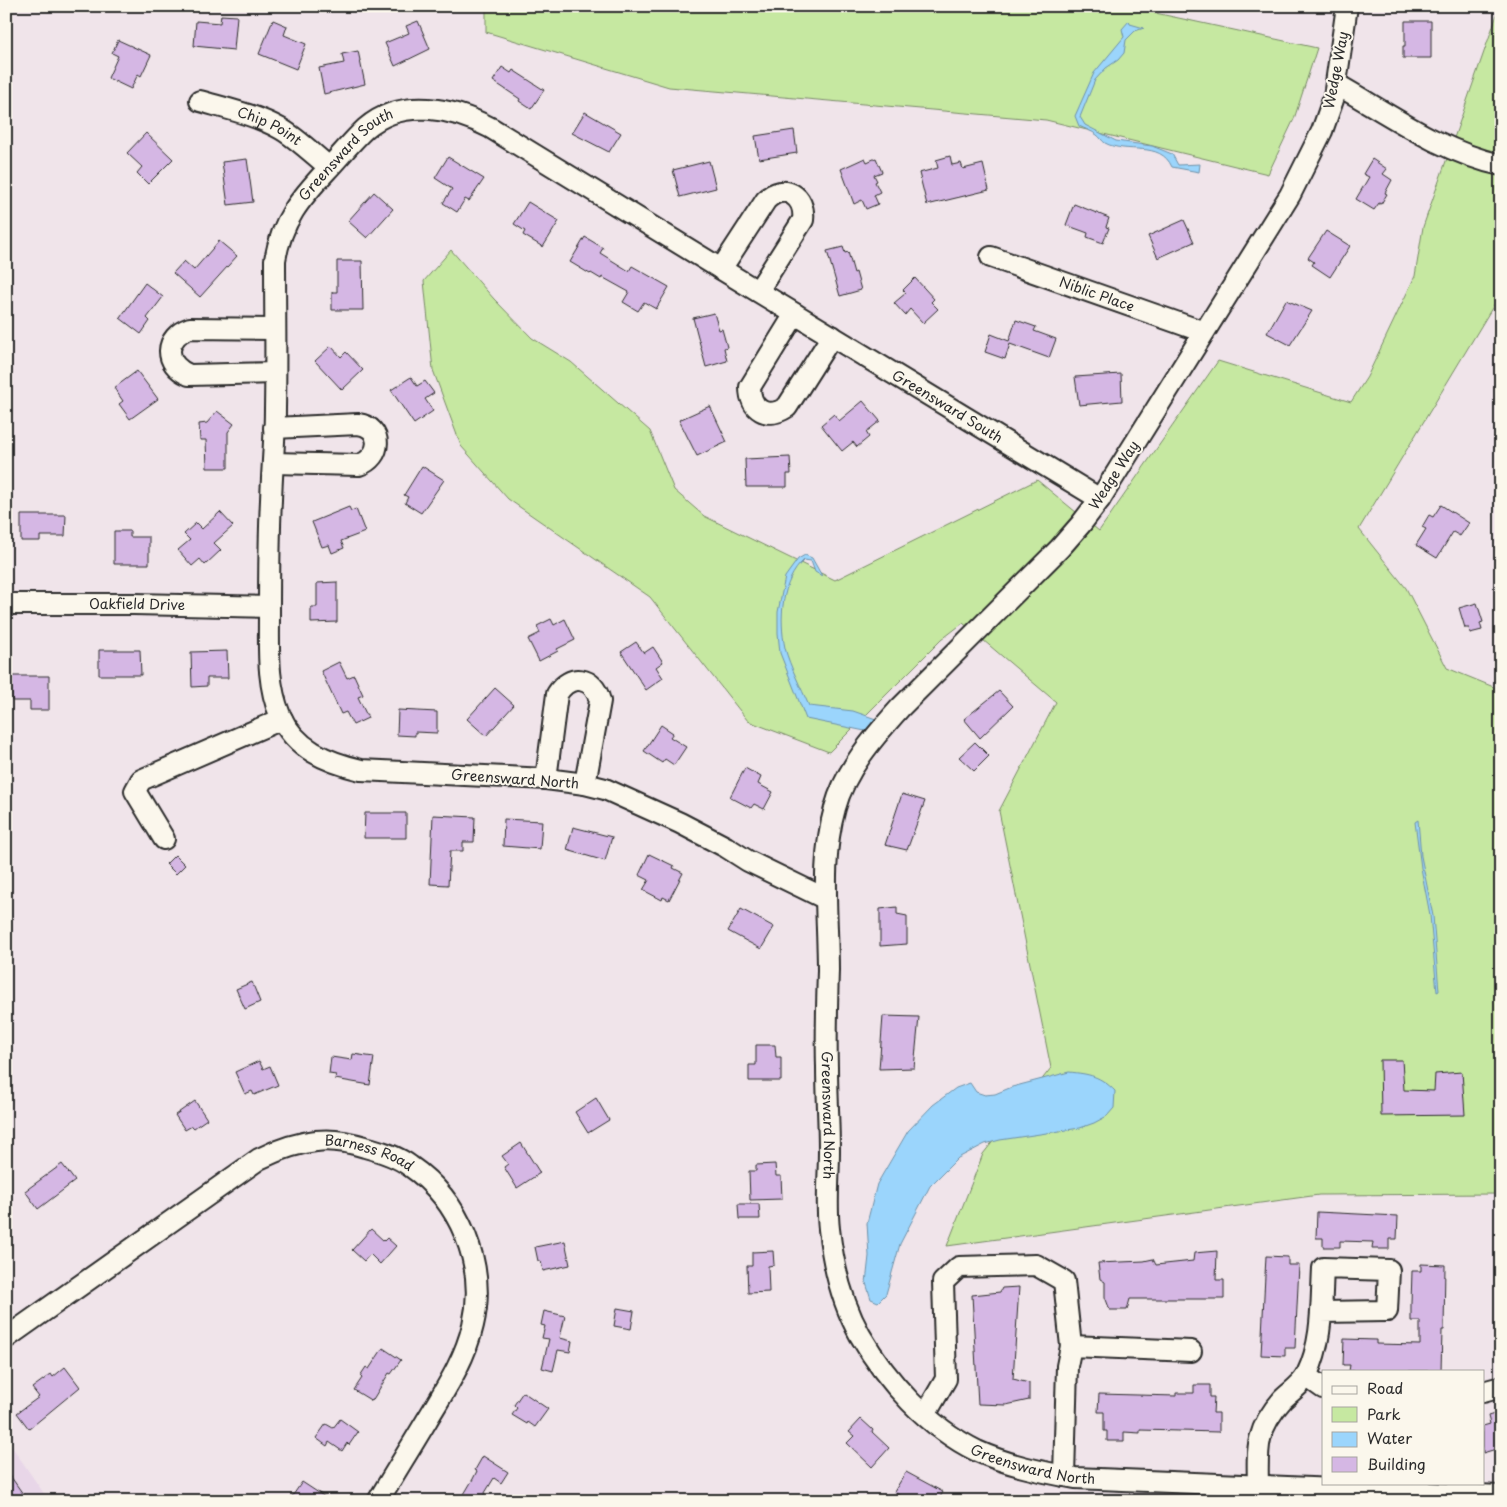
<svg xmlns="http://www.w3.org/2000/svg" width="1507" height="1507" viewBox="0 0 1507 1507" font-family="'Playpen Sans',sans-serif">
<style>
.built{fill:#e8d6e8}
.green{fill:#c6e8a1;stroke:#788a66}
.water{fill:#9bd5fc;stroke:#6e91a8}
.building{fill:#d5b7e4;stroke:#2b2b2b}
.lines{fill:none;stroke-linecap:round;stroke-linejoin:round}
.minor-casing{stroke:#2b2b2b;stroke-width:24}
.minor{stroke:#fbf7ec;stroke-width:20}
.labels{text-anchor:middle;stroke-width:4;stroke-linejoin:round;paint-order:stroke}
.street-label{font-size:14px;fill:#2b2b2b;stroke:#fbf7ec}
</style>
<rect width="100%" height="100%" fill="#f0e4ea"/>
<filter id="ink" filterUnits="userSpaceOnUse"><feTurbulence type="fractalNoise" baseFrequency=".02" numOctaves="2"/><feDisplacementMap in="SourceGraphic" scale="10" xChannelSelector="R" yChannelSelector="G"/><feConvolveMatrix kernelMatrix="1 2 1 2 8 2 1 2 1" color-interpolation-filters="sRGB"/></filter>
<g filter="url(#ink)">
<path class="built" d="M6,1438L49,1501H6Z"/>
<g class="green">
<path d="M486,6H1123L1317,48L1294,119L1268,174L1046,120L669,87L486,32Z"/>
<path d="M1500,6L1501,293L1359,529L1406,588L1447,668L1501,690V1194L1319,1195L947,1246L983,1154L1051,1068L999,811L1056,702L963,623L941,640L829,752L748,721L650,597L508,499L461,446L433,370L424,281L451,250L494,299L532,338L571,362L650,431L674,490L704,516L835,580L1037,480L1099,531L1218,361L1351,402L1367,377L1415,276L1423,227Z"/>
</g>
<g class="water">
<path d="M1129,21L1130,24L1144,28L1135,31L1126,40L1124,53L1118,60L1106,68L1095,80L1080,117L1085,125L1116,141L1152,146L1172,154L1178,165L1200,164L1199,172L1172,167C1160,140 1127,155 1105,143C1102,141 1100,137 1097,135C1092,131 1085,129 1079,126L1075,116L1094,73L1124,37L1122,29Z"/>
<path d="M805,555L812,558L822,576L815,572L811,561L804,560C781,581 779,619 785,648C790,667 801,687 809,706L853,711L876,719L865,731L806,719L780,653L778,633V612L785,577L798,559Z"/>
<path d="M1418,820L1421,856L1433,916L1439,991L1437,992L1430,915L1421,868L1415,822Z"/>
<path d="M1069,1072C1090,1074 1100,1076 1115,1091L1114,1108L1107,1116L1094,1123L1080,1128L1000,1140L985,1144L958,1158L930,1186L900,1244L886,1294L878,1302L871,1299L866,1283L869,1256L867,1223L877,1184L908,1131L933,1105L956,1088L970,1083L976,1092L985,1095L995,1094L1012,1087Z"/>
</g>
<g class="building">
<path d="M221,15L237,16L234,50L194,46L196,21L220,23Z"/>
<path d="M273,20L287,26L284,35L306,44L296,69L259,54Z"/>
<path d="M418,21L430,49L395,66L385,43L409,33L406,26Z"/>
<path d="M1405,21H1431V58H1403V46H1405Z"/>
<path d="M118,40L151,55L141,76L138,74L131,89L108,78L118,56L112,53Z"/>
<path d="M358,51L365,84L324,94L319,68L344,63L342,54Z"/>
<path d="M502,67L511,73L513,70L544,90L531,109L519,101L520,99L493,81Z"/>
<path d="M585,112L621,133L609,152L572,133Z"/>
<path d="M794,130L797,153L759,159L755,136Z"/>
<path d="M146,133L173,159L148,184L137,173L142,167L127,153Z"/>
<path d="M950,156L952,165L961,163L963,169L983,164L989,190L927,205L919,173L938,168L936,160Z"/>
<path d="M448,157L484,179L469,201L465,199L457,212L443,203L452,189L435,178Z"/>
<path d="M865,158L867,162L876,158L882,172L874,175L877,181L875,182L880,192L874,195L878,204L866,209L862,200L854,204L841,169Z"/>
<path d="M247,159L253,202L228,205L222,162Z"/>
<path d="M1372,159L1387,169L1383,174L1392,180L1385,193L1387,194L1381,204L1379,203L1374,210L1356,199L1369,177L1363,174Z"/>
<path d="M709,161L716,188L680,197L673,170Z"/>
<path d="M374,192L393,209L367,238L348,221Z"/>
<path d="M528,202L559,221L543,247L523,235L525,231L514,224Z"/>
<path d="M1074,204L1109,218L1106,227L1109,228L1103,243L1087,237L1088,233L1066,225Z"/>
<path d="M1184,220L1194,242L1158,258L1148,236Z"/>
<path d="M1326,231L1350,246L1330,277L1312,265L1314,262L1308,258Z"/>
<path d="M585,237L603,248L600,253L629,271L632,266L669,287L656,309L644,302L638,311L623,302L629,292L602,277L601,279L591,273L590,274L570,262Z"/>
<path d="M219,241L237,256L200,297L173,273L184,261L194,270Z"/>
<path d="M843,247L845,253L848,252L854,273L856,272L861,290L840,296L827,251Z"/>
<path d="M337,261H362L363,310H332V292H337Z"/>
<path d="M915,278L934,299L931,302L938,309L923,323L910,309L905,315L894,303L906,293L903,290Z"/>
<path d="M145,283L163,297L147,318L150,321L141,334L120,318Z"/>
<path d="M1286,300L1312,311L1290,345L1267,333Z"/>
<path d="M714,313L719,330L722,329L727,347L724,348L727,361L706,367L693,318Z"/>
<path d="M1016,320L1036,327L1034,331L1056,339L1049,358L1010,344L1005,359L985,352L991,334L1009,341Z"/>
<path d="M331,346L341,357L346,352L363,370L342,390L315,361Z"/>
<path d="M137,371L158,399L130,419L119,404L123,401L114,388Z"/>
<path d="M1121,374L1122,401L1079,405L1075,377Z"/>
<path d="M411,377L417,386L425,381L434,393L425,399L433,411L414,424L391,390Z"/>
<path d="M863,401L880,421L866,432L869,437L857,447L853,442L842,451L821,425L834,414L839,421Z"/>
<path d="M710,406L727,442L697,456L679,420Z"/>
<path d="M217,411L234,424L228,432V468H207L206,440H200L199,424L207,423Z"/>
<path d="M790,457L791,474H787V487H746L745,459Z"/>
<path d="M422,466L444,480L421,513L405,503L408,497L404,495Z"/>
<path d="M1441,505L1469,523L1460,536L1453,532L1437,558L1416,545L1426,529L1422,527L1429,515L1433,517Z"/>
<path d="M349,507L351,511L356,509L365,532L341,541L344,548L332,553L329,545L322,547L312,522Z"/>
<path d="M220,512L233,526L214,543L221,550L205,565L200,559L192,566L178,550L190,540L184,534L196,523L202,529Z"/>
<path d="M21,515H66L65,536H40V541H21Z"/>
<path d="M114,531H130V537H149V564H114Z"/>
<path d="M337,582V622L311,623V607H317V583Z"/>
<path d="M1477,603L1483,622L1480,623L1482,630L1470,633L1469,628H1465L1459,608Z"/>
<path d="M551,619L554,625L565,619L575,640L557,649L558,651L539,661L528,639L540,633L537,626Z"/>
<path d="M636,642L644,653L653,647L663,662L656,667L663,678L646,690L621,652Z"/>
<path d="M99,650H140L141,675H99Z"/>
<path d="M227,651L228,678H207V686L192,687L191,652Z"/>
<path d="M339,662L347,678L354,675L363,695L358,697L368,718L353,725L346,712L341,714L321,671Z"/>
<path d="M11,676H49V710H30V701H12Z"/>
<path d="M495,688L514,705L486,736L467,719Z"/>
<path d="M999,691L1013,706L980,738L964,719Z"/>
<path d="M398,710L437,712V733L415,732V736L397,735Z"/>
<path d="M661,725L673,733L670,737L686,747L674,765L665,759L662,763L644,751Z"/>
<path d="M975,742L989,756L974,771L959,757Z"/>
<path d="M745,768L761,777L758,784L773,792L764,809L754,804L751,808L730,797Z"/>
<path d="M902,794L925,801L907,850L885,845Z"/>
<path d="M365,813H406V838H364Z"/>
<path d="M433,815L475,817L474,842H463V851H450L448,885L430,884Z"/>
<path d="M504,819L542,821L540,849L503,846Z"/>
<path d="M573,827L612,837L605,861L567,850Z"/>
<path d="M649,854L674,866L673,868L683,873L669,900L663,897L662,900L643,890L649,880L639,875Z"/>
<path d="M175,855L185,865L176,874L166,864Z"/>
<path d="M897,907V914L907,916V944L880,946V909Z"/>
<path d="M741,909L774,927L761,949L728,931Z"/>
<path d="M252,982L260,1002L245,1009L236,989Z"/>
<path d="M883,1016L919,1017L914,1068L879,1069Z"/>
<path d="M756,1045H775L776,1057H781V1081H749V1065H756Z"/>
<path d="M353,1054L374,1057L370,1085L335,1079L336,1075L329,1074L331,1057L352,1060Z"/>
<path d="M1380,1060H1402L1404,1090L1434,1091L1435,1074L1462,1072L1465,1115L1381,1116Z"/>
<path d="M259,1061L263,1069L270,1066L278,1085L254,1095L252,1091L245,1094L235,1072Z"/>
<path d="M596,1098L609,1120L588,1133L575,1112Z"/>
<path d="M195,1101L207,1119L194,1128L192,1126L185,1130L175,1115Z"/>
<path d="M521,1143L540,1173L517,1188L504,1167L508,1164L502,1156Z"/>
<path d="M62,1164L75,1181L38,1209L25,1191Z"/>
<path d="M775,1164L776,1176H781L782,1199L750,1200L749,1171H756V1165Z"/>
<path d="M738,1204H759L760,1219H739Z"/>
<path d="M1317,1212L1398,1216L1397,1239H1389V1249H1372L1373,1242L1340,1241V1247H1323V1238H1316Z"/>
<path d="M371,1229L384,1241L387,1238L396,1246L380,1264L370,1254L364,1261L352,1250Z"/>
<path d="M565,1241L570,1265L543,1271L541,1261H538L535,1247Z"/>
<path d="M773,1251L774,1265L768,1266L769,1292L748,1293L747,1266H752V1252Z"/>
<path d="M1217,1251L1216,1280H1224V1299H1130L1127,1310H1110L1105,1297V1282L1100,1279L1098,1263L1144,1261L1153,1259L1156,1265L1193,1261L1194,1253Z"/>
<path d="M1266,1256L1288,1257V1265H1299L1295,1348H1285V1356L1261,1355Z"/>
<path d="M1421,1264L1445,1265L1444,1330H1442L1441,1371H1349L1350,1365H1343L1344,1339L1376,1340V1344L1420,1345V1321H1411V1303L1412,1271H1421Z"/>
<path d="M1019,1287L1013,1379L1029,1383V1400L1006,1405L978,1404L972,1295L1000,1292L1002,1288Z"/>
<path d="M617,1308L634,1311L631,1329L614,1326Z"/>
<path d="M544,1311L565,1316L560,1338L572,1341L570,1352L558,1350L553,1371L542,1368L549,1339L542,1338L545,1326L541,1325Z"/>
<path d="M383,1348L401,1360L391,1374L389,1373L372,1401L354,1390L362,1378L360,1376L366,1367L369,1369Z"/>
<path d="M65,1367L80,1387L29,1429L17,1413L39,1397L32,1388L51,1374L53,1377Z"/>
<path d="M1194,1385H1210V1397H1214L1213,1413H1219V1432L1140,1430V1433L1124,1432V1441H1107V1431H1104V1412H1098L1099,1394L1176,1396V1393H1194Z"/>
<path d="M523,1392L548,1409L535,1427L528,1422L527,1424L512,1415L517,1408L514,1405Z"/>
<path d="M1501,1412V1451H1497L1496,1449L1483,1453V1426L1490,1424L1488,1416Z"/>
<path d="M340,1419L358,1432L349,1445L347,1443L342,1451L329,1442L327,1446L316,1438L326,1424L333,1428Z"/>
<path d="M861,1419L873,1430L872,1432L889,1448L872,1467L847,1443L854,1436L849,1432Z"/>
<path d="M483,1456L508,1472L501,1483L494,1478L480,1501H460L473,1479L477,1471L475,1470Z"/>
<path d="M6,1470L28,1501H6Z"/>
<path d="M906,1472L943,1492L938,1501H909L894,1492Z"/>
<path d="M302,1482L331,1501H289Z"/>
</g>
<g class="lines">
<defs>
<g id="minor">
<path id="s1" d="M1347,6L1334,97L1322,131L1290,195L1100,499L1081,524L1060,548L900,708C874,737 845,770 835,808C820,861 828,916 828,970C827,1002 826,1035 827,1067C827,1095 829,1123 829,1150C829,1176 826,1203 829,1229C833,1265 842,1303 860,1335C887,1382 928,1427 977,1451C1008,1465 1042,1472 1075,1478L1501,1496"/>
<path d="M1336,84C1389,114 1441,152 1501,165"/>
<path id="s2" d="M200,101C228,109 256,115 281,129C298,139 313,154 329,167"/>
<path id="s3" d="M991,257L1204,332"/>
<path d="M721,269L766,200C784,182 806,196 803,220L758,291"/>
<path d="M795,314L750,387C750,410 767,420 787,407L832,336"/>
<path d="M275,329L190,328C164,337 163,364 189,375L275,373"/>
<path d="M273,463L359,465C382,458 384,427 358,424L274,428"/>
<path id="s4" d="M6,604H134L269,607"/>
<path d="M546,779L557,694C570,673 594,676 600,701L585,784"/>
<path d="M164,839L135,791L141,780L282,719"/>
<path id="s5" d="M826,899L748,861L726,847L680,823L605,789L585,784L546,779L361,770C327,762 295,749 280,715C267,684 269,650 269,617C269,578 269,539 271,500C272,469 275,439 275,408C276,359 275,310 275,260C282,220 300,199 327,170C340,156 352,141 366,128C402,97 453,108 491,128L721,269L1100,499"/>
<path id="s6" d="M6,1338L259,1159C277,1150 296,1143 316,1141C332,1139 349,1142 365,1147C380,1151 397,1156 410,1166C460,1200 487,1265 473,1325C465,1360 445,1390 427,1420C411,1447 394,1474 378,1501"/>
<path d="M1306,1376L1323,1388"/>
<path d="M1483,1392L1501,1387"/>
<path d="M925,1415L946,1379L943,1282L959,1267L1036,1265L1064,1281L1071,1346"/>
<path d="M1064,1476L1067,1366L1071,1346L1191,1351"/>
<path d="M1258,1485C1257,1447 1256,1429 1283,1399C1291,1391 1302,1385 1307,1374C1323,1341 1321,1304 1323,1268L1389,1270L1387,1311L1321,1312"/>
</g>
</defs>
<use href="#minor" class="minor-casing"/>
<use href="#minor" class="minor"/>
</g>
</g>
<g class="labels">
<g class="street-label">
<text transform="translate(1336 70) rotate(-79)" y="5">Wedge Way</text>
<text dy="5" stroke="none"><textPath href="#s2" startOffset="74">Chip Point</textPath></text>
<text dy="5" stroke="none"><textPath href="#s5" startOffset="1181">Greensward South</textPath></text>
<text dy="5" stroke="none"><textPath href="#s3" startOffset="112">Niblic Place</textPath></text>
<text dy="5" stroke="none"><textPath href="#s5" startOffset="1881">Greensward South</textPath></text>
<text transform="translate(1114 475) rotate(-57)" y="5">Wedge Way</text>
<text dy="5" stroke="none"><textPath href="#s4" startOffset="131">Oakfield Drive</textPath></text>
<text transform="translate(515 779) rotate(4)" y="5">Greensward North</text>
<text dy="5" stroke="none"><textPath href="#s1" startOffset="1276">Greensward North</textPath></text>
<text dy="5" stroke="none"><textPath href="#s6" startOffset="425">Barness Road</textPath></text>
<text dy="5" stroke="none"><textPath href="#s1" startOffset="1726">Greensward North</textPath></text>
</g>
</g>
<rect width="1507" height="1507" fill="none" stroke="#fbf7ec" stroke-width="25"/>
<rect x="12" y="12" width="1482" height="1482" fill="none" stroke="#2b2b2b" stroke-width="2" filter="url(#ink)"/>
<rect x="1322" y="1370" width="162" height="115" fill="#fbf7ec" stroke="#a8a59f"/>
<rect x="1332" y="1386" width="25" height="8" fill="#fbf7ec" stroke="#a8a59f"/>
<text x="1367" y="1394" font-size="15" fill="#2b2b2b">Road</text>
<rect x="1332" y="1407" width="25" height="15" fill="#c6e8a1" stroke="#a8a59f"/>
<text x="1367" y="1420" font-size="15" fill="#2b2b2b">Park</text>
<rect x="1332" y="1432" width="25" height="15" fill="#9bd5fc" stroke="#a8a59f"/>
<text x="1367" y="1444" font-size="15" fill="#2b2b2b">Water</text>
<rect x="1332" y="1457" width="25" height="15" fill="#d5b7e4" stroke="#a8a59f"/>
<text x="1367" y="1470" font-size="15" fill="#2b2b2b">Building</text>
</svg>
